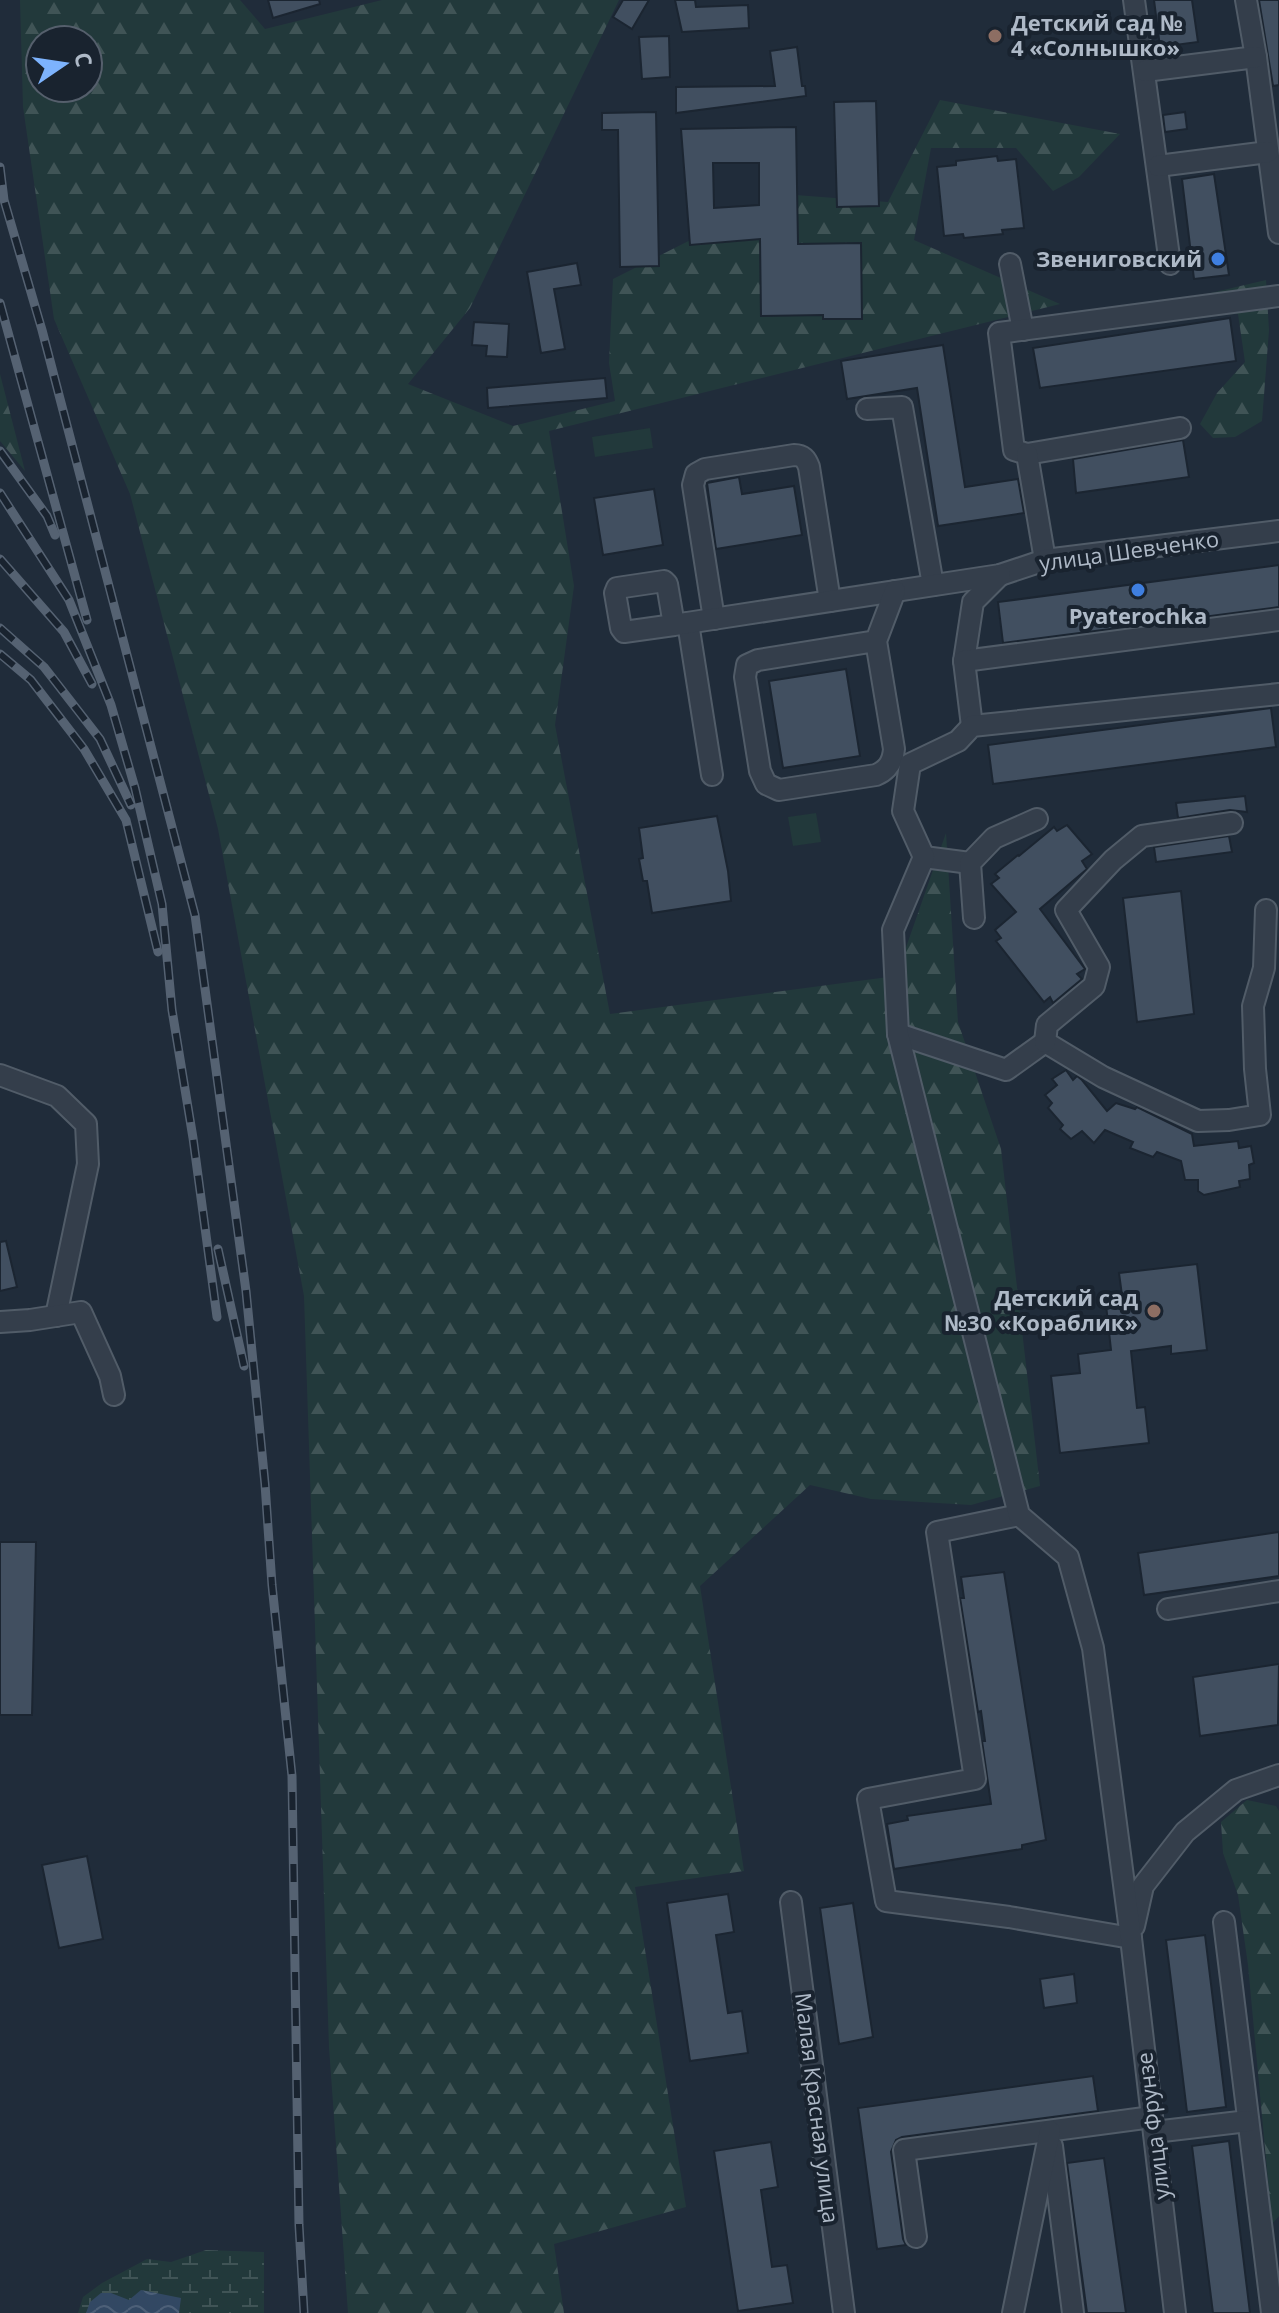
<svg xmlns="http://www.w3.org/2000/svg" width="1279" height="2313" viewBox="0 0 1279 2313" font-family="'Open Sans',sans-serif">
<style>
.forest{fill:url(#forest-firs);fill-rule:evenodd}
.wetland{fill:url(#wetland-marsh)}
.green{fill:#22393b}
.water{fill:url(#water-waves)}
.building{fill:#414f60;stroke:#1b2531;stroke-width:2;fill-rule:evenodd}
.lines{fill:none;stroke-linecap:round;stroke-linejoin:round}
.minor-casing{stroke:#515c68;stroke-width:24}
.minor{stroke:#343e4b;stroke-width:20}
.rail-casing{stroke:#556272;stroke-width:9}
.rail{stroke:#19232f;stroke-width:6;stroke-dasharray:18;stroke-linecap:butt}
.education-dot{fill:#8d6e63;stroke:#19232f;stroke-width:3}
.shop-dot{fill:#3f7fe0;stroke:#19232f;stroke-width:3}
.labels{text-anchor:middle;stroke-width:8;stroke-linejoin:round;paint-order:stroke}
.poi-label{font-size:22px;font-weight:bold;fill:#aeb9c7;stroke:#19232f;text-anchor:end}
.street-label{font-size:22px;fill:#aeb9c7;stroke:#19232f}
</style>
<defs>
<pattern id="forest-firs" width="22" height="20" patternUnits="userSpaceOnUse" patternTransform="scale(2)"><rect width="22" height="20" fill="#22393b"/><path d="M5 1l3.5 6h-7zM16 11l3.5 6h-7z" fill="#405456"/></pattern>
<pattern id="wetland-marsh" width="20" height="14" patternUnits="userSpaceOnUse" patternTransform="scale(2)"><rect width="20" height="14" fill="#22393b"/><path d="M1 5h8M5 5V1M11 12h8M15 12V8" fill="none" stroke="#405456"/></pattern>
<pattern id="water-waves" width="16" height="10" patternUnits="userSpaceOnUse" patternTransform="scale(2)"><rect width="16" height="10" fill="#324863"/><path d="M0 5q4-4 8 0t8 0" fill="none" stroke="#4d6078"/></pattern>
</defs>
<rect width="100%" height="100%" fill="#202c3a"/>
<g class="forest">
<path d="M20,0H240L265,29L382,0H619L470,308L408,384L513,426L615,401L609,363L613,279L782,194L888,202L940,100L1120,134L1079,177L1053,191L1016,148H931L914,240L1060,304L549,431L574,586L555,725L610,1014L896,976L946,833L958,1022L1001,1149L1040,1486L971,1505L871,1499L810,1485L700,1586L744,1871L635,1887L686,2207L554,2244L564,2313H348L329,2047L304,1296L218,829L130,494L54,319L23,107ZM40,40H88V88H40Z"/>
<path d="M1266,280L1269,330L1262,421L1235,437L1213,438L1200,424L1217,393L1245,362L1238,314L1175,316L1198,296Z"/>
<path d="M0,374L25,471L0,441Z"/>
<path d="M1247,1800L1276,1806L1279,1811V2216L1272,2224L1248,1965L1238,1895L1223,1853L1221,1822Z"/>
</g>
<path class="wetland" d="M206,2250L264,2252V2313H78L83,2297L102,2283L147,2259L171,2262Z"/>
<g class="green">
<path d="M650,428L653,448L595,457L592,437Z"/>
<path d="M816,813L821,842L793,846L788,817Z"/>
</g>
<path class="water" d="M141,2290L181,2298L179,2313H86L90,2302L101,2293H111L129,2300Z"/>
<g class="building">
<path d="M268,0H319L320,4L273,18Z"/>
<path d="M623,0H649L632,29L613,17Z"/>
<path d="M675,0H695L696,7L748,5L749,28L682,32Z"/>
<path d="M1154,0H1192L1198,42L1160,47Z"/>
<path d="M1259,0H1279V85L1273,86Z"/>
<path d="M669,36L670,77L642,79L639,37Z"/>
<path d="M797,47L802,86H805L806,96L676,113V87L775,86L770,51Z"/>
<path d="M876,101L879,206L837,207L834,102Z"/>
<path d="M656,112L659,266L620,267L618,130H602V113Z"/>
<path d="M1185,112L1187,129L1165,132L1163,115Z"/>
<path d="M796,127L798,244L861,243L862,319H823V315L761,316L760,239L690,245L681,129ZM713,163H759V205L714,208Z"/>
<path d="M997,156L998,161L1016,159L1024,228L1002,230L1003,234L964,238L963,234L944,236L937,167L956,165V161Z"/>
<path d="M1214,174L1229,275L1194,279L1182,179Z"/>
<path d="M577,263L581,285L554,289L565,349L541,353L527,272Z"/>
<path d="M1230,318L1236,361L1040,388L1033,348Z"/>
<path d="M474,322L509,324L507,357L486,356L487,346L472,345Z"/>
<path d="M943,345L965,487L1018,479L1024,513L938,526L917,388L847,399L841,361Z"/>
<path d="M605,378L607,398L488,408L487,388Z"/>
<path d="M1183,440L1189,477L1076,493L1073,459Z"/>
<path d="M739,477L742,494L794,486L802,535L716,549L707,483Z"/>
<path d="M654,489L663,545L603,555L594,498Z"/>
<path d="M1279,565V607L1003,643L998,602Z"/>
<path d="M846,669L860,756L783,768L769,681Z"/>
<path d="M1271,708L1276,747L993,784L988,745Z"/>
<path d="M1245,796L1247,812L1230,810L1178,818L1176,803Z"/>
<path d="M717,816L728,871L731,901L652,913L647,881H643L639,859L643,858L639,828Z"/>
<path d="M1067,825L1092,854L1082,861L1087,869L1040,909L1085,969L1077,974L1082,979L1053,1003L1050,997L1044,1002L996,941L1001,938L995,930L1016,912L991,884L999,878L995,874L1018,855L1019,856L1054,827L1057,831Z"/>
<path d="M1229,836L1232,852L1156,862L1154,847Z"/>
<path d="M1181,891L1194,1014L1137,1022L1123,898Z"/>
<path d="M1066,1070L1073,1080L1077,1076L1082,1080L1107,1111L1116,1103L1135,1109L1137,1107L1192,1134L1194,1146L1238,1141L1239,1148L1251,1146L1254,1163L1249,1165L1250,1179L1239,1181L1240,1187L1204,1195L1198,1191V1180H1185L1181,1161L1157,1152L1153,1157L1130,1148L1133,1142L1105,1130L1094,1143L1082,1131L1071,1139L1060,1129L1063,1125L1048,1108L1052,1103L1045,1095L1057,1085L1052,1079Z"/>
<path d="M6,1241L17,1287L0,1291V1242Z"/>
<path d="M1197,1264L1207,1350L1171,1354V1346L1131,1351L1137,1408L1145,1407L1149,1443L1060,1453L1051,1376L1080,1373L1078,1354L1111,1350L1106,1305L1123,1303L1119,1273Z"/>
<path d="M1279,1532V1576L1144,1595L1138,1553Z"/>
<path d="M0,1542H36L32,1715H0Z"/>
<path d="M1004,1572L1046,1840L1022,1845V1849L894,1869L887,1824L908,1820L907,1816L991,1804L982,1741H985L981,1711L978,1712L961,1604L960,1598H964L961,1577Z"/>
<path d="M1279,1664L1278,1725L1200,1736L1193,1677Z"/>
<path d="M87,1856L103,1939L59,1948L42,1865Z"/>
<path d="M728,1894L734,1932L716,1935L728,2013L742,2011L748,2053L690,2061L667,1903Z"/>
<path d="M853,1903L873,2037L839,2044L820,1908Z"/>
<path d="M1205,1935L1226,2107L1187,2112L1166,1940Z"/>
<path d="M1074,1974L1077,2003L1044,2008L1040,1979Z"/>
<path d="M1093,2076L1098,2111L902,2137L896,2140L891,2152L903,2239L906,2245L877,2249L858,2108Z"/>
<path d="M1229,2141L1250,2313H1213L1192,2146Z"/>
<path d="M771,2142L778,2187L761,2190L772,2267L787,2265L793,2303L738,2311L714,2151Z"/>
<path d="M1104,2158L1126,2313H1087L1077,2239L1067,2163Z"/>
</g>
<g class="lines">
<defs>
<g id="minor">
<path d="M1134,0L1170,264"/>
<path d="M1246,0L1256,57L1279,233"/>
<path d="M1145,71L1256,57"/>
<path d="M1158,166L1268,152"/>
<path d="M1010,264L1023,330"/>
<path d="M867,409L902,407L933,585"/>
<path d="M1180,428L1027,454L1014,450L999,333L1279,296"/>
<path d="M1027,454L1045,560"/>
<path d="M714,619L693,485L696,474L705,469L794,455C803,455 806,459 809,467L830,601"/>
<path d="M688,623L712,775"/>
<path d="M674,625L624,632L621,628L615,593L617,588L664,581L667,584L674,625L1000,575L1045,560L1279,531"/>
<path d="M876,641L758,660L747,665L745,677L760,771L766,784L779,790L876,775C888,770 893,762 894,749L876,641L895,591"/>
<path d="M964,661L973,602L1000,575"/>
<path d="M972,726L964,661L1279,620"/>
<path d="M924,857L970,863"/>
<path d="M974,918L970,863L994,838L1037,819"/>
<path d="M898,1034L1006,1070L1045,1042L1103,1077L1198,1121L1229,1120L1260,1115L1255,1069L1253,1006L1264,968L1266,910"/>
<path d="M1045,1042L1047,1025L1094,986L1099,967L1066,910L1113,860L1142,836L1232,823"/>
<path d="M0,1075L57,1096L86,1124L88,1164L56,1316"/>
<path d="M0,1322L30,1320L81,1312L110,1376L114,1395"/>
<path d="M1019,1515L937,1532L975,1779L868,1799L886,1901L1009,1917L1131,1938"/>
<path d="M1168,1609L1279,1591"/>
<path d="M791,1902L844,2313"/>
<path d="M1224,1922L1272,2313"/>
<path d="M1134,1926L1143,1886L1185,1832L1236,1790L1279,1775"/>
<path d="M1154,2132L1248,2121"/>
<path d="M1052,2146L1073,2313"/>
<path d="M916,2237L904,2150L1152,2117"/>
<path d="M1013,2313L1050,2131"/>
<path d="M1175,2313L1131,1938L1093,1648L1068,1557L1019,1515L898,1034L893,930L924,857L903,811L910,764L958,741L972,726L1279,694"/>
</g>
</defs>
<use href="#minor" class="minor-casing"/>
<use href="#minor" class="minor"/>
<defs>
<g id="rail">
<path d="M0,167L4,200L42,330L195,915L246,1291L265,1484L272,1585L292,1776L299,2225L304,2313"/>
<path d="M0,303L87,620"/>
<path d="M0,451L47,516L55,535"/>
<path d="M0,493L69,600L111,705L135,788L162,904L172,1010L193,1138L217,1317"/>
<path d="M0,559L64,632L92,684"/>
<path d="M0,628L44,667L100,739L131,805"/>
<path d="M0,654L31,680L84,749L126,820L158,952"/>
<path d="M218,1249L244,1366"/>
</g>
</defs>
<use href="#rail" class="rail-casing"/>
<use href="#rail" class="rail"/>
</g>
<g class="education-dot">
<circle cx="995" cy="36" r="8"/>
<circle cx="1154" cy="1311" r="8"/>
</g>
<g class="shop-dot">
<circle cx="1218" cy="259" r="8"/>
<circle cx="1138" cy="590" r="8"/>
</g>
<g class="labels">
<g class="poi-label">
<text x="1011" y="31" text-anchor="start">Детский сад №<tspan x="1011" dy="25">4 «Солнышко»</tspan></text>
<text x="1202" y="267">Звениговский</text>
<text x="1138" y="624" text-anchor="middle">Pyaterochka</text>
<text x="1138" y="1306">Детский сад<tspan x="1138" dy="25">№30 «Кораблик»</tspan></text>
</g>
<g class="street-label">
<text transform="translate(1129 551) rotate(-8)" y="8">улица Шевченко</text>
<text transform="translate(817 2108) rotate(83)" y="8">Малая Красная улица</text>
<text transform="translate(1153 2126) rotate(-97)" y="8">улица Фрунзе</text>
</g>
</g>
<g transform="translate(64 64) rotate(77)"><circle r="38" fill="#19232f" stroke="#555f6c" stroke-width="2"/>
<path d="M0-6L14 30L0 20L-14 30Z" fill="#7db3fd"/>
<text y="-12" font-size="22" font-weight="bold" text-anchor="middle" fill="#aeb9c7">С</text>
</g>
</svg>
